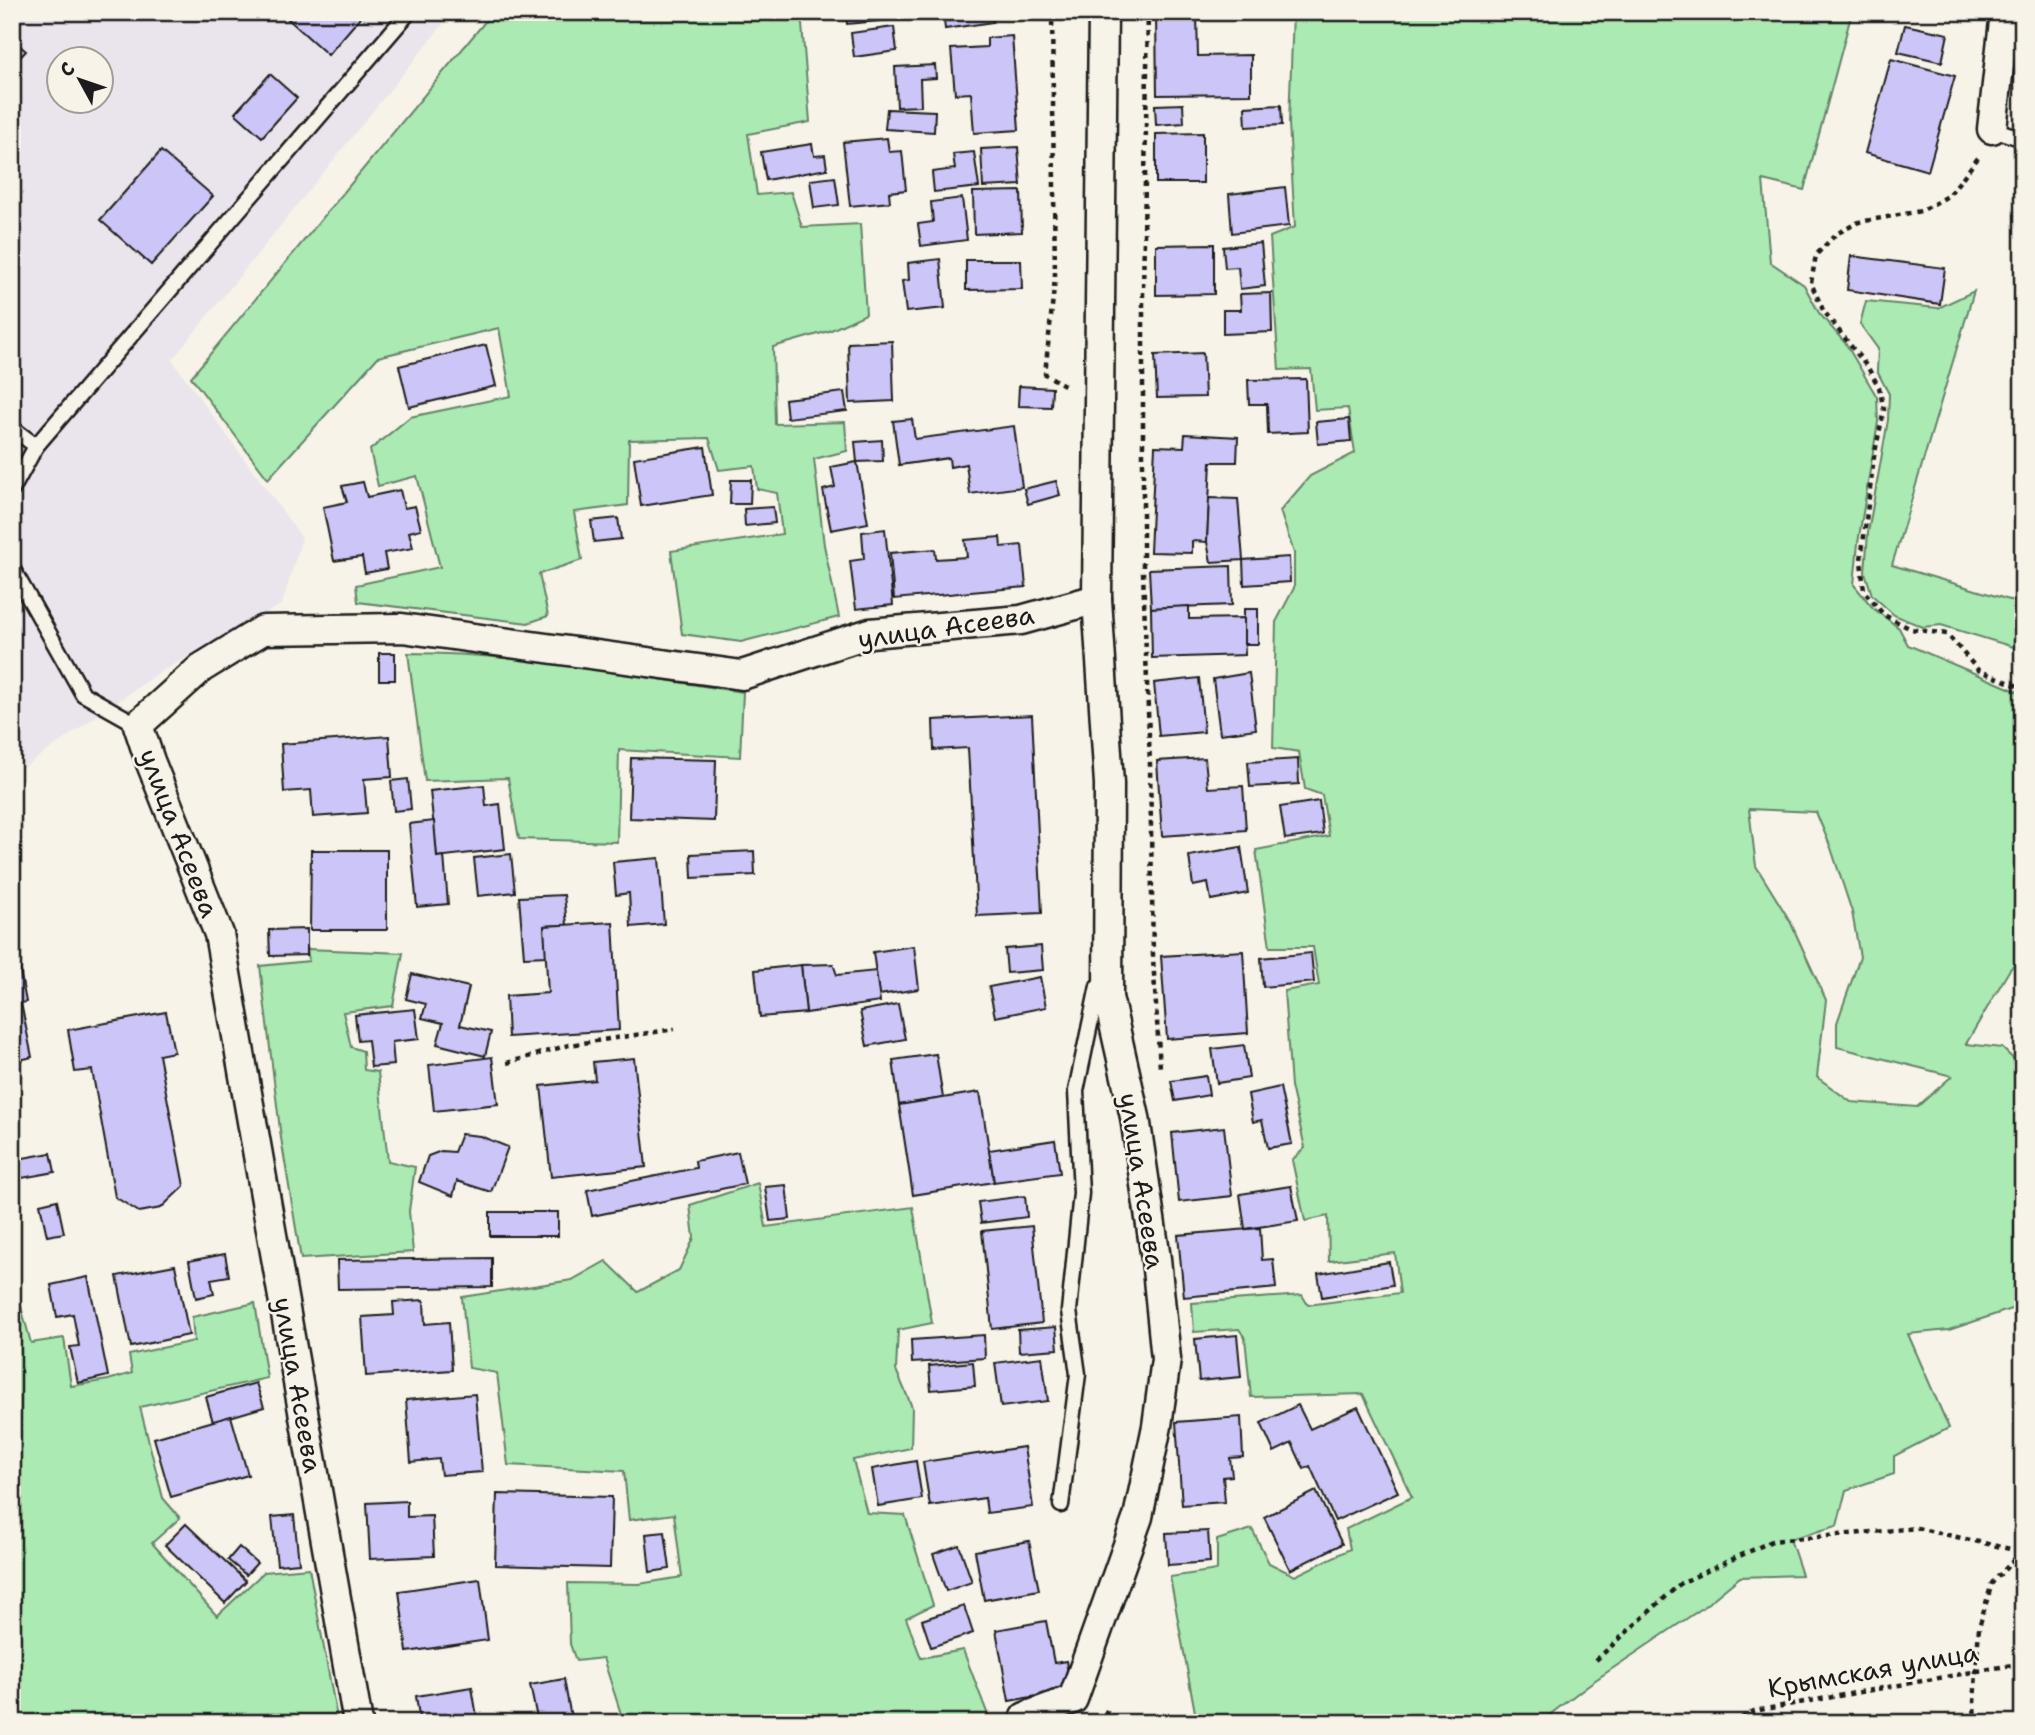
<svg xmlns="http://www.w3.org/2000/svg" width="2035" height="1735" viewBox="0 0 2035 1735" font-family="'Shantell Sans',sans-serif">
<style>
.built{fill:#eae5ec;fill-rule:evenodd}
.green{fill:#abeab2;stroke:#648367;stroke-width:2;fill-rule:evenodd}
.building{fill:#ccc5f7;stroke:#1c1c1c;stroke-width:2}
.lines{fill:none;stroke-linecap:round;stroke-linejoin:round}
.service-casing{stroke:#1c1c1c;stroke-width:19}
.minor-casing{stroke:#1c1c1c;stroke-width:33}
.path{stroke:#1c1c1c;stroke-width:4.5;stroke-dasharray:5 5;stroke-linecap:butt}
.service{stroke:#f7f3e8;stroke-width:14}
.minor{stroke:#f7f3e8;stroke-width:28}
.labels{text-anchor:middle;stroke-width:5;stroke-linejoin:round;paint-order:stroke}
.street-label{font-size:26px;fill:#1c1c1c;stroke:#f7f3e8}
</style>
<rect width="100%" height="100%" fill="#f7f3e8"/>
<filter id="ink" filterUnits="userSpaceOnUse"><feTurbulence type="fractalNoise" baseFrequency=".0143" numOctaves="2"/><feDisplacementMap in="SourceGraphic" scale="14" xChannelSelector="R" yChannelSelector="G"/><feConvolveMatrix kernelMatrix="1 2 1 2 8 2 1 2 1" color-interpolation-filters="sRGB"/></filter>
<g filter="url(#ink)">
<path class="built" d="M12,12H453L172,360L302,538L282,604L157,674L23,768L12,706ZM60,60H102V102H60Z"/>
<g class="green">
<path d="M493,12H801L810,122L748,134L757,195L791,192L802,227L860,224L866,314L829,331L773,347L775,424L845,422L847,451L814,459L824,545L839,617L741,642L682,634L671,551L782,534L777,493L757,489L754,466L719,470L709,438L629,440L628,505L574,512L582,560L539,574L548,616L528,623L358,602L356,585L440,567L417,476L378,486L370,450L410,417L511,396L499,328L378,357L268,479L191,377Z"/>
<path d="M1293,12H1852L1804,190L1763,180L1770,262L1804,285L1819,313L1846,344L1877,397L1878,422L1858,543L1854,585L1873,608L1899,628L1908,645L2023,694V956L2010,969L1966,1044L2002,1048L2023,1068V1305L1949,1330L1908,1334L1949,1428L1894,1456V1474L1846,1490L1837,1526L1790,1539L1802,1575L1740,1577L1701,1609L1588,1685L1539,1723H1197L1170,1577L1217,1570V1540L1252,1529L1269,1563L1295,1576L1350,1549L1346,1529L1412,1497L1363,1394L1251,1397L1245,1338L1239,1329L1194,1332L1192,1303L1302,1295L1308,1305L1400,1293L1395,1253L1329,1261L1328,1216L1305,1221L1292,1160L1305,1148L1291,1086L1284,991L1319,985L1313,947H1270L1256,850L1329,836L1322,795L1305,789L1299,752L1273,748L1276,622L1294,588V553L1280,511L1310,476L1355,453L1348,408L1315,410L1311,369L1279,370L1270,237L1295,227L1289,123ZM1749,809L1816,812L1831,848L1852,912L1860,957L1837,1023V1047L1952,1076L1917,1107L1851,1102L1817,1077L1826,1000L1790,921L1756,866Z"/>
<path d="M1974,291L1892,565L2023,604V650L1941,625L1923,627L1894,615L1872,595L1865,572L1868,533L1888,420L1889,394L1877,371L1878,349L1860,324L1866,301L1938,308Z"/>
<path d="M408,653C520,653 632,676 743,692L740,757L619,750L617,842L519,839L508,778L425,781Z"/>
<path d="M307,949L403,953L393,1006L343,1012L351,1047L363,1051L364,1070L378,1072L388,1161L415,1167L409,1211L413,1252L301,1259L281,1138L260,966L309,961Z"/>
<path d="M758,1183L766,1227L913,1207L932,1323L898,1330L896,1370L912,1407L911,1448L853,1460L867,1513L905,1515L933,1605L906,1618L921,1658L963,1650L991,1723H605L621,1714L603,1658L576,1661L570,1644L568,1583L639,1584L682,1577L674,1514L629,1520L624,1471L508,1465L497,1373L469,1368L462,1297L572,1280L606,1261L638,1292L679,1270L694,1238L690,1205Z"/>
<path d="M12,1283L15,1285L31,1343L64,1338L71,1386L108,1380L132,1373L129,1355L194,1341L192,1317L255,1303L267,1378L140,1407L163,1498L180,1518L152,1543L217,1616L264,1572L309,1568L338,1723H12Z"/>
</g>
<g class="building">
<path d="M294,12H365L328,55L288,19Z"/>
<path d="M846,12H888L889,20L847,24Z"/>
<path d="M943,12H992L993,22L945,29Z"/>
<path d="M1156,15L1197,16L1198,56L1251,55V94L1157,95Z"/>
<path d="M1905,25L1948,34L1942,62L1898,52Z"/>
<path d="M894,27L897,51L854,57L851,33Z"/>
<path d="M1012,36L1019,130L974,133L971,93L955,94L951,49L987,47V38Z"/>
<path d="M12,39L26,51L12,66Z"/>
<path d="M1891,59L1955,76L1928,171L1865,153Z"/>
<path d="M935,65L936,78L920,79L921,106L897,107L895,67Z"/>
<path d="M270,74L297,98L262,137L235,113Z"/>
<path d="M1183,104L1184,123L1156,125L1155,105Z"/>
<path d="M1281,105L1282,125L1246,127L1245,107Z"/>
<path d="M887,109L935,111L934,132L885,129Z"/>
<path d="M1203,133V183H1156V134Z"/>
<path d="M887,138L889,152L902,151L906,190L889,192L890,202L850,206L843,142Z"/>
<path d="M812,144L814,156L825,155L827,169L766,180L761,152Z"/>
<path d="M1018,147L1021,185L983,187L981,149Z"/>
<path d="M161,151L213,196L151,265L100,220Z"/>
<path d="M974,152L979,187L934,192L932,172L955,169L953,154Z"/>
<path d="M835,177L839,205L814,208L810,180Z"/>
<path d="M1285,187L1289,226L1232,233L1229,194Z"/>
<path d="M1021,191L1022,232L974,234L973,192Z"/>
<path d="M962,198L967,240L921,246L918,224L933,222L931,202Z"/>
<path d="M1261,243L1265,286L1240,289L1238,267L1225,268L1223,247Z"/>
<path d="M1214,244V294L1156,295V245Z"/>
<path d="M1851,256L1945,268L1940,304L1847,290Z"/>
<path d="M940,259L945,308L906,312L902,281L909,280L908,263Z"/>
<path d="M966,260H1021L1022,289L966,290Z"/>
<path d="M1271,293L1272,332L1223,334V310H1241L1240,294Z"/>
<path d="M892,341L894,401L850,403L848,343Z"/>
<path d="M486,345L496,386L409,407L399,366Z"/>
<path d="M1203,353L1205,397L1157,398L1155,355Z"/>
<path d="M1306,379L1308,432L1268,434L1267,404H1249L1248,380Z"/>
<path d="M1019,386L1052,388L1051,407L1018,406Z"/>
<path d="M844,392L847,411L787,418L785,399Z"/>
<path d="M912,419L915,439L1014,426L1022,487L970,494L966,464L950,467L949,458L899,465L893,421Z"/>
<path d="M1349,419L1351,441L1318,444L1316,422Z"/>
<path d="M1185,434L1238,437L1237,462H1211L1207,542L1192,541V553L1150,552L1155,446L1184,447Z"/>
<path d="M882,440L883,461L857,462L855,442Z"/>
<path d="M705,447L712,495L641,506L634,458Z"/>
<path d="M857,462L868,523L831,530L823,490L835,487L831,467Z"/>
<path d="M731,480H751L750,504H730Z"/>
<path d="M1056,481L1060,495L1028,504L1024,489Z"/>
<path d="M363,482L367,497L400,490L404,508L415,506L421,529L409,532L413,548L384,553L387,569L365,573L362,557L334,561L323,507L347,502L342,486Z"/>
<path d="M1209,498L1238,499L1243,560L1211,562L1207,542Z"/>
<path d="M773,507L775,523L745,526L744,509Z"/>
<path d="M618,518L621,539L594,542L591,521Z"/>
<path d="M885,529L893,605L856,609L850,561L864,559L862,532Z"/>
<path d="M1000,537L1001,547L1022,545L1026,587L894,599L890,553L935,549L936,559L967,557L965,540Z"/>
<path d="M1289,557L1290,582L1244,585L1243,560Z"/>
<path d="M1231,566L1232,605L1151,608L1149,569Z"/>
<path d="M1189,606V619L1244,618L1245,655L1152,658L1151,608Z"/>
<rect x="1244" y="609" width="14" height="35"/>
<rect x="379" y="653" width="16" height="27"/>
<path d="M1249,673L1256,729L1220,734L1213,679Z"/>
<path d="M1199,678L1204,732L1159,736L1154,683Z"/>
<path d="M1032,715L1042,913L977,916L968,748L934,750L933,720Z"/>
<path d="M389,736L392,777L364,779L367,813L313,817L311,790L284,792L281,744Z"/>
<path d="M631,758L716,760L714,821L629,818Z"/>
<path d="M1205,758L1208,788L1243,786L1246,830L1162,836L1157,761Z"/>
<path d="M1298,759L1299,784L1250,787L1248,762Z"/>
<path d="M408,779L411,809L394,811L391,781Z"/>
<path d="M484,785L486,806L500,804L505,849L437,857L430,791Z"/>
<path d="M1319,801L1323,834L1285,839L1280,807Z"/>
<path d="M434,821L437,857L444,856L448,904L417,907L409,824Z"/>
<path d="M1241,847L1248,893L1211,900L1208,883L1193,886L1189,856Z"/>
<path d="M311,850H387V930H310Z"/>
<path d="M754,851L755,875L692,878L691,854Z"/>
<path d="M511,854L515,892L478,896L474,858Z"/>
<path d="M659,858L664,924L631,927L629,893L616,895L613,862Z"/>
<path d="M564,895L567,925L544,926L547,956L524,957L519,897Z"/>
<path d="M613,922L619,1030L508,1037L506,996L548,993L544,926Z"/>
<path d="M307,929V955L270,956L269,930Z"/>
<path d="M914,946L919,989L879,995L873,952Z"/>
<path d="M1041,946L1043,970L1007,973L1005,949Z"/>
<path d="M1243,951L1248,1033L1167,1039L1161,956Z"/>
<path d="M1311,953L1314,982L1263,987L1261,958Z"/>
<path d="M17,955L26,1002L21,1003L32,1057L12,1062V956Z"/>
<path d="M833,964L837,975L876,971L880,1002L806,1013L801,965Z"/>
<path d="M801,965L806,1013L760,1017L755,970Z"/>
<path d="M412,974L469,987L460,1025L491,1032L485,1056L437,1044L443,1023L422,1018L426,1004L406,999Z"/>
<path d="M1040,977L1046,1007L995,1017L989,987Z"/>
<path d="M898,1004L905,1039L867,1046L860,1011Z"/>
<path d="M415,1009L419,1039L392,1042L394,1065L371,1067L368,1040L358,1041L355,1015Z"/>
<path d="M166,1012L174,1052L159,1055L184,1186L161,1208L139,1212L115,1197L92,1070L75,1072L68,1030Z"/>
<path d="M1244,1045L1249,1078L1217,1083L1212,1049Z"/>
<path d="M936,1054L943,1098L899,1105L893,1060Z"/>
<path d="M492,1057L498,1104L434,1111L429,1065Z"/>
<path d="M634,1058L646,1167L551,1177L541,1086L595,1080L593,1062Z"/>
<path d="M1206,1076L1209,1095L1175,1101L1171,1081Z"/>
<path d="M1280,1087L1292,1144L1268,1148L1262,1120L1253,1122L1248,1094Z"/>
<path d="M980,1092L994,1182L913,1195L899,1105Z"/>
<path d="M1224,1127L1232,1196L1179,1202L1172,1133Z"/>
<path d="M461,1134L480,1136L508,1147L491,1192L457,1181L453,1196L419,1182L428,1156L441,1151L454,1152Z"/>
<path d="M1055,1140L1060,1173L994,1182L989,1150Z"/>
<path d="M738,1152L745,1184L592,1216L587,1190L696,1168L695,1161Z"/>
<path d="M51,1153L55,1172L16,1179L19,1200L12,1201V1160Z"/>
<path d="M786,1185L790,1219L770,1221L765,1187Z"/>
<path d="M1291,1186L1298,1221L1245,1229L1240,1194Z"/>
<path d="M1025,1196L1027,1217L981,1223L978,1202Z"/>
<path d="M57,1200L64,1233L47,1236L40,1204Z"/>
<rect x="490" y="1212" width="68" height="24"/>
<path d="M1032,1226L1042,1323L992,1329L982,1231Z"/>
<path d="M1260,1228L1262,1260L1273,1259L1276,1288L1184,1297L1178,1235Z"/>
<path d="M225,1254L229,1276L211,1279L214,1294L196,1298L189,1261Z"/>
<path d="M492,1258V1287L338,1289L337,1260Z"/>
<path d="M1389,1262L1393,1285L1322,1297L1318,1274Z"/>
<path d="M175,1265L189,1335L131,1347L117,1276Z"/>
<path d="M88,1277L108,1376L78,1383L70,1347L79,1346L73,1314L57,1317L51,1285Z"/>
<path d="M424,1300L425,1324L449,1322L452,1370L366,1376L362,1317L394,1315L393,1302Z"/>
<path d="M1056,1327L1058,1349L1019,1352L1018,1330Z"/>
<path d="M984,1335L985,1358L912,1363L911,1340Z"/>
<path d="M1237,1335L1241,1377L1199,1381L1195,1339Z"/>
<path d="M1042,1357L1048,1401L1001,1407L995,1363Z"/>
<path d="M973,1362L975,1386L931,1390L929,1366Z"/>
<path d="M256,1383L264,1407L213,1422L206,1397Z"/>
<path d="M475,1394L482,1472L441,1475L439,1459L411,1462L406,1400Z"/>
<path d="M1298,1405L1310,1429L1358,1407L1398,1492L1335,1521L1310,1466L1304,1469L1292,1443L1274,1452L1261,1423Z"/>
<path d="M231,1416L248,1475L171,1497L154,1438Z"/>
<path d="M1241,1417L1243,1457L1230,1458L1232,1476L1223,1477L1225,1502L1182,1505L1176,1422Z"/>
<path d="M1024,1447L1033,1507L987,1513L985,1498L930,1506L923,1462Z"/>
<path d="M916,1461L922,1499L878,1506L872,1469Z"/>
<path d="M1316,1491L1342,1544L1290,1570L1264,1517Z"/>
<path d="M497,1494L612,1497L610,1568L495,1565Z"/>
<path d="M407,1501V1517L432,1516L434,1556L370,1559L367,1503Z"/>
<path d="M294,1515L299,1563L277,1565L272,1517Z"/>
<path d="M186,1524L246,1581L225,1603L165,1545Z"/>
<path d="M1208,1531L1210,1562L1168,1565L1166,1533Z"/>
<path d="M665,1532L670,1569L650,1572L646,1534Z"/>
<path d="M1029,1541L1039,1590L984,1600L975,1551Z"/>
<path d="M959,1545L972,1582L946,1591L933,1554Z"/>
<path d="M239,1547L257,1563L246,1575L228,1560Z"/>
<path d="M480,1579L488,1640L407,1652L399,1591Z"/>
<path d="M964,1606L973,1633L931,1647L922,1620Z"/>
<path d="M1046,1621L1054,1663L1066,1661L1071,1690L1009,1701L996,1630Z"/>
<path d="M564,1679L572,1723H538L530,1685Z"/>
<path d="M472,1687L478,1723H420L416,1696Z"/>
</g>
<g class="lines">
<defs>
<g id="service">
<path d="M1992,129L2023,139"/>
<path d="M12,428L36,446"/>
<path d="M12,490L36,446L409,12"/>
<path d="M12,568L83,694L138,725"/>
<path d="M1061,1505L1078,1374L1069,1311L1081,1193L1076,1091L1098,986"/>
</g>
<g id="minor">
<path d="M1992,129L2005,12"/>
<path d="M1025,1717L1073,1699L1138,1517L1157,1426L1166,1359L1156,1259L1135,1117L1108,997L1109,784L1097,599L1103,12"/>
<path d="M358,1723L219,934L150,761L138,725L201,668L263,630L402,628L742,675L870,633L1021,620L1097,599"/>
</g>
</defs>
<use href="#service" class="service-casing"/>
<use href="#minor" class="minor-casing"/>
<g class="path">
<path d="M1052,12L1055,278L1045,374L1066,386"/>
<path d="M1148,12L1143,292V571L1150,765L1153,958L1160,1068"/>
<path d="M1978,158L1948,196L1921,211L1859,222L1836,234L1816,255L1811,283L1823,310L1868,368L1879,387L1884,410L1874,457L1861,560L1864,591L1884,615L1911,629L1947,634L1978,670L2023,688"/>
<path d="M507,1063L569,1045L675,1029"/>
<path d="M1596,1660L1681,1583L1772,1541L1917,1528L2019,1551"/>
<path d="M1104,1711L1126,1723"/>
<path d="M1733,1723L1754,1711L2023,1663"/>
<path d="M1975,1723L1974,1703L1979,1627L1992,1583L2023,1550"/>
</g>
<use href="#service" class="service"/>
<use href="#minor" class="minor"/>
</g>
</g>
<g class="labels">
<g class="street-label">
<text transform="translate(946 627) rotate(-8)" y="9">улица Асеева</text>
<text transform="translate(179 833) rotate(69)" y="9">улица Асеева</text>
<text transform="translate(1142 1181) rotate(81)" y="9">улица Асеева</text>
<text transform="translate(298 1385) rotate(80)" y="9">улица Асеева</text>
<text transform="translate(1873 1670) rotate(-10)" y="9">Крымская улица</text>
</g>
</g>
<rect width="2035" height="1735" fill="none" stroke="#f7f3e8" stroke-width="42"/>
<rect x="21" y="21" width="1993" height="1693" fill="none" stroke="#1c1c1c" stroke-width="2.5" filter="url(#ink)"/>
<g transform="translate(80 80) rotate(310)"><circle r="33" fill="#f7f3e8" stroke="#9f9d96" stroke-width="2"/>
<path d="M0-5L12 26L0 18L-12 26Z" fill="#1c1c1c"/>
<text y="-10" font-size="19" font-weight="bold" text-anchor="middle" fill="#1c1c1c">С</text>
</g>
</svg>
